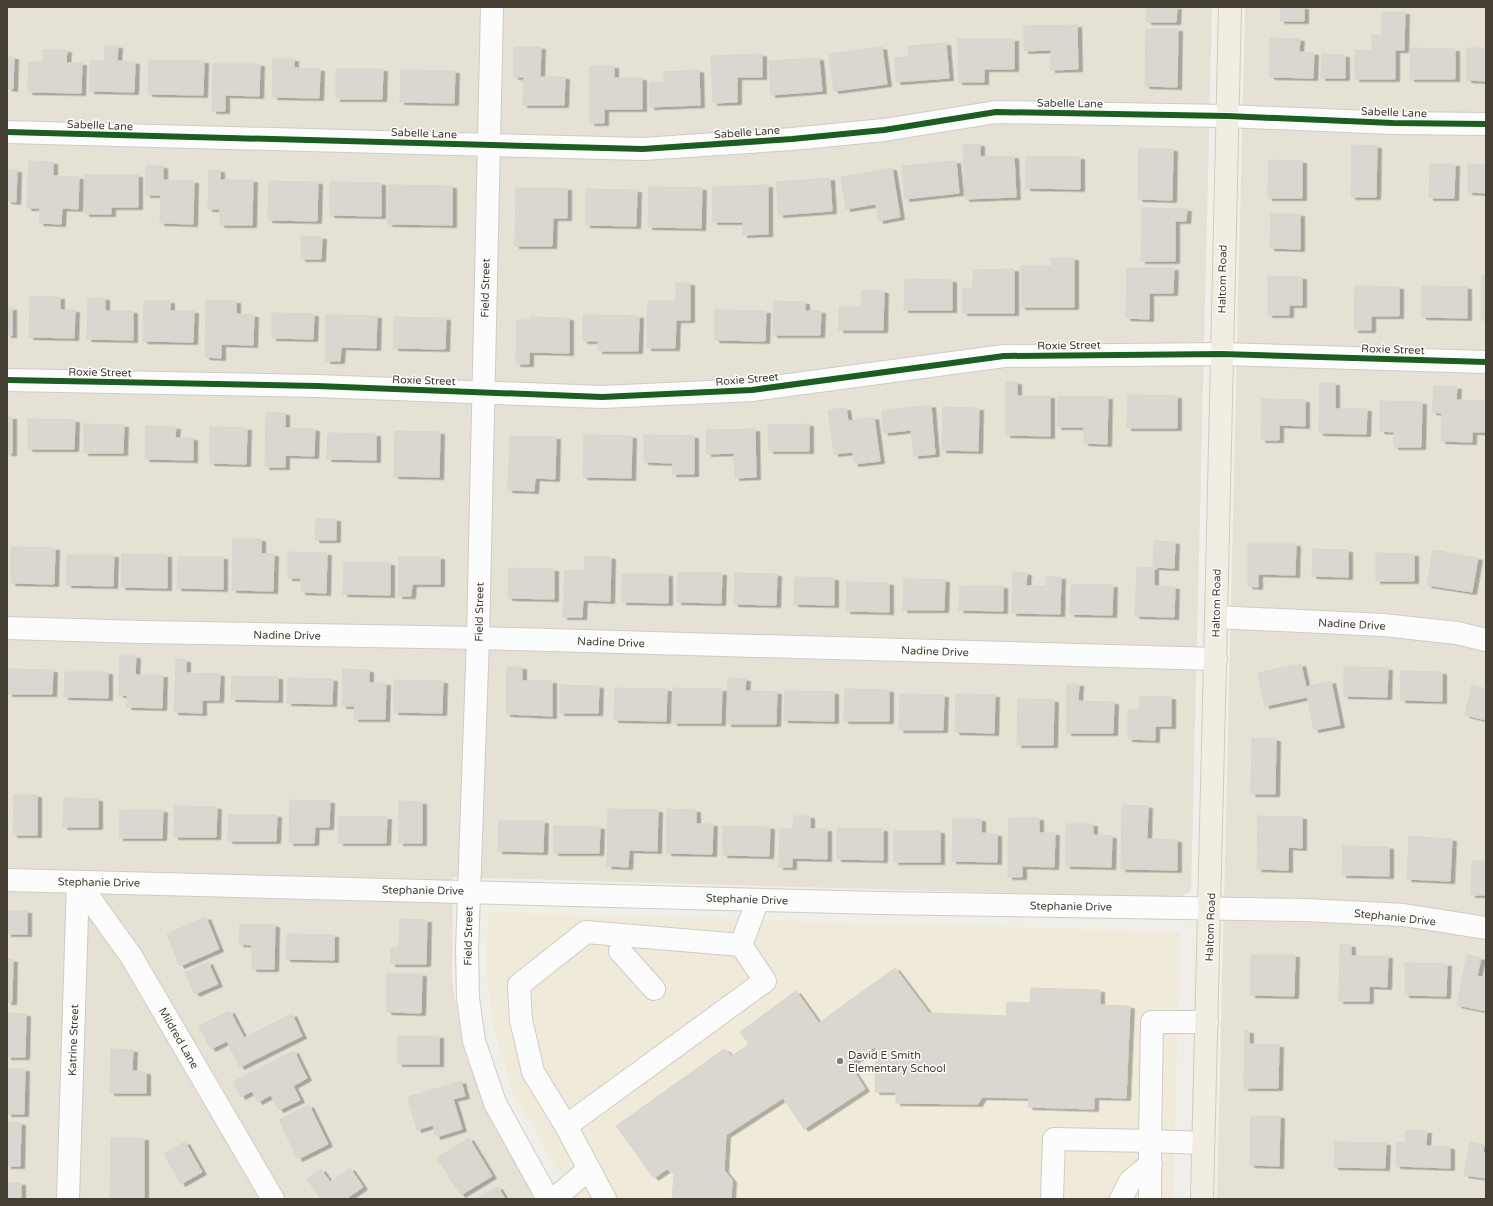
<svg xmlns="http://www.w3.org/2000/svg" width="1493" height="1206" viewBox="0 0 1493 1206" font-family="'Varela Round',sans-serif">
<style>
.residential{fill:#e5e1d5}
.education{fill:#efeada}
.building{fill:#dad7d1;stroke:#d8d5ce;filter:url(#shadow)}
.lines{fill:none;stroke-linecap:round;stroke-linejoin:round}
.minor-casing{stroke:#ceccc6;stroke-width:24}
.major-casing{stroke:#d3ccb4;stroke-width:24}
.minor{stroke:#fdfcfc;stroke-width:22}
.major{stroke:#f1ede2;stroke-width:22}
.cycleway-casing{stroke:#fff;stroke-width:8}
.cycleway{stroke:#1b5e20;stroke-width:6}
.poi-dot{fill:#827d73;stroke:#fff;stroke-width:1.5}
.labels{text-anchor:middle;stroke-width:3;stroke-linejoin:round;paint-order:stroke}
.street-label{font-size:11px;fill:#464034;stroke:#fff}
.poi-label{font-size:11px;fill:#464034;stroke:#fff;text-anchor:start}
</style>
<defs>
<filter id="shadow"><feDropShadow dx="4.5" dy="2.5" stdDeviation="0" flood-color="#0004"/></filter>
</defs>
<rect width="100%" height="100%" fill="#f0eee8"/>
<g class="residential">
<path d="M7,7H1212L1191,891L1178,898L453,877L452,982L466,1057L518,1169L536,1199H7Z"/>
<path d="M1245,7H1486V1199H1217Z"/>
</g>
<path class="education" d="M488,912L1180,932L1173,1199H575L513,1094L494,1028L486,971Z"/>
<g class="building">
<path d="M1147,7H1177L1176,22H1147Z"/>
<path d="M1281,7H1304V21H1280Z"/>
<path d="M1382,12H1405L1404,50H1395V79H1355V50L1372,51V35H1382Z"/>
<path d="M1077,25L1078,69L1051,70V50L1024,51V26Z"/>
<path d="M1146,29H1178L1177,87L1145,86Z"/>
<path d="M1270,38L1300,39L1299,52L1314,53L1313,78L1270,77Z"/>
<path d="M958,39H1014V69H984V82H958Z"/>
<path d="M946,43L949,78L896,82L895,58L909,57L908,46Z"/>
<path d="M105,46H118L117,61L135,62L134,92L90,91V61H105Z"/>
<path d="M514,47H541L540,77H565L564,105H523L524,77H514Z"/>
<path d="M882,47L887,84L834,91L829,54Z"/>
<path d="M1411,48L1455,49V79H1410Z"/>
<path d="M1467,48H1486V81L1467,80Z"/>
<path d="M43,50H67L66,63H82L81,93L28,92L29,62H43Z"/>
<path d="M762,54V77H737V102L713,103L711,56Z"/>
<path d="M1322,54L1345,55V78H1321Z"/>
<path d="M7,57H14L13,89L7,88Z"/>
<path d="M819,58L822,91L771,95L769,61Z"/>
<path d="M273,59H294V68L320,69L319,98L273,97Z"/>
<path d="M149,60L204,61L203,95L148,94Z"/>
<path d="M213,64H260L259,96L225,95V111H212Z"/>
<path d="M590,66H614V78H642V109H604V123H590Z"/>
<path d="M336,69H383L382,99H336Z"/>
<path d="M401,70L455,71L454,103L400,102Z"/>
<path d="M699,70L700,105L650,107L649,83L664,82V72Z"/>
<path d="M980,144V157L1014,156L1016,197L965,199L963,145Z"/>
<path d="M1352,145L1377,146L1376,197H1351Z"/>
<path d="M1139,149H1173L1172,200L1138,199Z"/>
<path d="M1026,156L1080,157V189L1026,188Z"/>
<path d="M1269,160L1302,161V198H1268Z"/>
<path d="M29,161L53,162V176L79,177L78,209L62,208L61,224L39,223L40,208H27Z"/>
<path d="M956,161L959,193L905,199L902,166Z"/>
<path d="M1430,164H1455L1454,198H1429Z"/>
<path d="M1468,164L1486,165V193L1468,192Z"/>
<path d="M146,166H163V180L194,181L193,224L160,223L161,195H146Z"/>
<path d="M892,168L900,217L879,221L876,204L846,209L841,177Z"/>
<path d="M7,170H17L16,202L7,201Z"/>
<path d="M209,170H220V180H253L252,225H220V209H208Z"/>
<path d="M85,175H138V207H111V214H85Z"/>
<path d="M830,178L832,211L779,215L776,182Z"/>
<path d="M269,181L318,182L317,221L268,220Z"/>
<path d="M330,182L381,183V216L330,215Z"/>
<path d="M389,185L452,186V225L388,224Z"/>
<path d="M768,185V234L743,235V222H713V187Z"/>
<path d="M649,187L702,188L701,228L648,227Z"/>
<path d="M516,188H567V218H553L552,246H515Z"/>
<path d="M586,189L637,190L636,226L586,225Z"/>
<path d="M1142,208L1187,209L1186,221H1175V261H1141Z"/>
<path d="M1271,214H1300V249L1270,248Z"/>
<path d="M301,236L322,237L321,259H301Z"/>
<path d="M1051,258H1074V307H1021V266H1052Z"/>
<path d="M1127,268H1174L1173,293H1149V319L1126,318Z"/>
<path d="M1014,269V313H963V288H973V270Z"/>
<path d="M1482,275H1486V320H1481Z"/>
<path d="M1268,276L1302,277V305H1289V315H1268Z"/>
<path d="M905,279L952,280V310H904Z"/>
<path d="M676,283H690V320H676L675,348H647L648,301H676Z"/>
<path d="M1355,286L1399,287V316H1371V330H1354Z"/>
<path d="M1422,286L1467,287V318L1422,317Z"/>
<path d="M862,290L884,291L883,330H839V307H861Z"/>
<path d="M30,297H60V310H75L74,338L29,337Z"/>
<path d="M88,298H105V311H133V340L87,339Z"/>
<path d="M206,300L236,301V314L254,315L253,345L221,344V358L205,357Z"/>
<path d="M144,301H170V311H194L193,342L143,341Z"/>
<path d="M774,301L805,302V311H821L820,335H773Z"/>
<rect x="7" y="308" width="5" height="27"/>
<path d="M715,310L766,311L765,341L715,340Z"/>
<path d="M272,313L314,314L313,339L272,338Z"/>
<path d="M326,315L377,316L376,348L341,347L340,361H326Z"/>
<path d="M583,315L639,316L638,351H598V341H583Z"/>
<path d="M394,317L446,318L445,349L394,348Z"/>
<path d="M530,317L569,318V353L529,352V364H516L517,320H530Z"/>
<path d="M1006,382H1017V396H1050V436L1006,435Z"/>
<path d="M1320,383H1335V409H1367L1366,434L1319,433Z"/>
<path d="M1434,386L1457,387L1456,400L1486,401V432H1472V442L1441,441L1442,413L1432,412Z"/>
<path d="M1128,395L1177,396V428H1127Z"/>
<path d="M1058,396L1108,397L1107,444L1084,443V427H1057Z"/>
<path d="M1262,399L1305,400V426L1279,425V440H1261Z"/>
<path d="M1380,401L1422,402L1421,447H1394V432L1380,431Z"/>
<path d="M931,405L935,454L914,456L911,430L884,433L882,411Z"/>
<path d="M943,407L979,408L978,451L942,450Z"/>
<path d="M846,408L848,421L874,417L880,461L854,464L853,452L834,454L828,410Z"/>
<path d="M266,412L285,413V428L315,429L314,456L285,455V467H265Z"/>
<rect x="7" y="417" width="5" height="36"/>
<path d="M28,419L75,420L74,449H28Z"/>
<path d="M84,424L124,425L123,453H84Z"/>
<path d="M809,424V451H769L768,425Z"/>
<path d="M146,426L176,427L175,438H193V460L145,459Z"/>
<path d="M210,427L247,428L246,464L210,463Z"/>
<path d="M755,429L756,477L735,478L734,453L707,454L706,430Z"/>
<path d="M395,431L440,432L439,477L394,476Z"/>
<path d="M328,433L376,434V460L327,459Z"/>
<path d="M584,435L632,436L631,478L583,477Z"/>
<path d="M644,435L694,436V474H672L673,463L644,462Z"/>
<path d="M510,436L556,437L555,479L535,478L534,491L508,490Z"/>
<path d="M316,519H336V540H315Z"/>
<path d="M233,539H261V554H274L273,591L232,590Z"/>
<path d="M1154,541L1175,542L1174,568L1154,567V586L1175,587L1174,617L1135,616L1137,567L1153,568Z"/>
<path d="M1248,544H1296L1295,575L1258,574V587L1248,586Z"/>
<path d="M11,547L55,548L54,584L11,583Z"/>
<path d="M1313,549L1348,550V577L1312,576Z"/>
<path d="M1433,550L1478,558L1472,592L1427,585Z"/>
<path d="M288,552L327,553L326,593L301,592V578H288Z"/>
<path d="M1376,553L1414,554V581H1376Z"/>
<path d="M122,554L167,555V588L121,587Z"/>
<path d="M67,555H114L113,586L67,585Z"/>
<path d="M585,556L611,557L610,601L583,600L582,617H563L565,570L584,571Z"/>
<path d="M178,557H223V589L177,588Z"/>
<path d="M399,557H440V584H412L411,596H398Z"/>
<path d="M344,562L390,563V595L343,594Z"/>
<path d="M509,568L554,569V599L508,598Z"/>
<path d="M678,572L722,573L721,603L677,602Z"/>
<path d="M1013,572L1027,573L1026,586H1046V577H1061L1060,614L1012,613Z"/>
<path d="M735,573L777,574L776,605L734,604Z"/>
<path d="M622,574H668V603L622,602Z"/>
<path d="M795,577L834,578V605L794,604Z"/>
<path d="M904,579L945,580L944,610H903Z"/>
<path d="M847,582L889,583V612L846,611Z"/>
<path d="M1071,585H1113L1112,615L1070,614Z"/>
<path d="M960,586H1003V611L959,610Z"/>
<path d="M120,656H136L135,675H163L162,708L127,707V695H119Z"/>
<path d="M176,659L186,660V673L220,674L219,700H202V713L174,712Z"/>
<path d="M1301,664L1306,687L1331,681L1340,725L1314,730L1307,697L1265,706L1258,673Z"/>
<path d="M507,667H522V681H552V716L506,714Z"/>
<path d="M1344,667L1388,668L1387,697L1344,696Z"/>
<path d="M9,669L53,670L52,694H8Z"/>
<path d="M343,669L369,670V683H386L385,719H354L355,706H342Z"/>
<path d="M1401,671L1442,672V701L1401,700Z"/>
<path d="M65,672H108V698L64,697Z"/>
<path d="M232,676L278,677V700L231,699Z"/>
<path d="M288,678L333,679L332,704L287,703Z"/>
<path d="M728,678L746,679L745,691L777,692L776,724H727Z"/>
<path d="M394,680L443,681L442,713L394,712Z"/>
<path d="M1067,684H1079L1078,701L1114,702L1113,733H1067Z"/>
<path d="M560,685L599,686L598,713H560Z"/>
<path d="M1472,685L1486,689V720L1465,715Z"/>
<path d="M615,688L667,689L666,721L614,720Z"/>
<path d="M673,688L722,689L721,723H673Z"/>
<path d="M845,689L889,690V721H844Z"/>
<path d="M785,691L834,692V721L784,720Z"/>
<path d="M900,694L944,695L943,730H899Z"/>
<path d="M956,694L995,695L994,733L955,732Z"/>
<path d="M1140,697H1171V726H1155V740L1128,739V710H1139Z"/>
<path d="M1018,699L1054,700L1053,745H1017Z"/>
<path d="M1252,738L1276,739L1275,794H1251Z"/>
<path d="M14,795H37V835H13Z"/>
<path d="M64,798L98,799V827H63Z"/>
<path d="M290,800L330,801L329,827H315L314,843H289Z"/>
<path d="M399,801L422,802V843H399Z"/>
<path d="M1122,805L1148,806L1147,839L1177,840V870L1121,869Z"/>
<path d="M175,806L217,807L216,837H174Z"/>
<path d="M608,809L658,810L657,851L629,850L628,867L607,866Z"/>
<path d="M667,809L696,810V824H713L712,854L667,853Z"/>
<path d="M120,810H163L162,838H119Z"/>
<path d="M229,815H277L276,841H228Z"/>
<path d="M794,816H810V829H827V859L792,858V867H779L780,829H793Z"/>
<path d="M1258,816L1302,817V848L1288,847V870L1257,869Z"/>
<path d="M339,817H387L386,843H339Z"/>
<path d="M1009,818H1039V833H1055L1054,867L1022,866V877H1008Z"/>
<path d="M953,819H981V833L997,834V862L952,861Z"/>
<path d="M499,821H544L543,852L498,851Z"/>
<path d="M1066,824H1093V835L1112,836L1111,867L1066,866Z"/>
<path d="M554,826L600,827L599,853H554Z"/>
<path d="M723,826L770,827L769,856L723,855Z"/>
<path d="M837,828L883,829V860L837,859Z"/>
<rect x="894" y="831" width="46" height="31"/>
<path d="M1409,836L1452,839L1450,881L1407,879Z"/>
<path d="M1343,846L1389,847V876L1342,875Z"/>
<path d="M1472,861H1486V895H1471Z"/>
<rect x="7" y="911" width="20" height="23"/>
<path d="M206,917L219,949L180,966L167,934Z"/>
<path d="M400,919L427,920L426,964H391V948H399Z"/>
<path d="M240,924L275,925L274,969H252V945L239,944Z"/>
<path d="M287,934L334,935V960L286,959Z"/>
<path d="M1340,944L1351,945V956H1388L1387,987L1369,986V1001H1339Z"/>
<path d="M1251,955H1295L1294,996L1251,995Z"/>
<path d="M1467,955L1481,958L1477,976L1486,978V1011L1457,1005Z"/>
<path d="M7,959L13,960L12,1002H7Z"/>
<path d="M208,962L218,984L195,994L185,973Z"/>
<path d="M1405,963L1447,964L1446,996L1405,995Z"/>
<path d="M895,968L929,1013L1006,1016L1007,1002L1030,1003L1031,988L1100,990V1005L1130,1006L1126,1098L1094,1097V1109L1028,1107L1029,1098L982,1097L978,1104L896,1103V1092H875L876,1046L849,1064L865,1089L804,1129L783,1098L726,1135L724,1170L732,1180L731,1199H672L674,1175L667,1169L654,1178L616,1126L724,1049L732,1056L749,1044L740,1032L796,991L819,1023Z"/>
<path d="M387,974H422L421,1013L387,1012Z"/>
<path d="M230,1011L244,1038L292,1014L302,1036L240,1067L227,1041L211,1049L199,1026Z"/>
<path d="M7,1013L26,1014L25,1057H7Z"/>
<path d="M1245,1031H1249V1044L1279,1045L1278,1088H1244Z"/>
<rect x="398" y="1036" width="41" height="28"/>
<path d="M111,1049L133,1050L132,1071L146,1072V1093H110Z"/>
<path d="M294,1051L307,1078L293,1086L300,1100L279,1110L271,1095L258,1102L252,1091L241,1097L233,1082Z"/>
<path d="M7,1069H25L24,1114H7Z"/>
<path d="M461,1081L465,1096L453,1099L462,1129L436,1137L433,1125L417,1130L408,1097Z"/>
<path d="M309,1105L328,1144L298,1159L279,1120Z"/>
<path d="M1251,1116H1280L1279,1166L1250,1165Z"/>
<path d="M7,1122L21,1123L20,1166H7Z"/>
<path d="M1406,1130L1427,1131L1426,1146L1450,1147V1168L1396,1166L1397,1142L1405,1143Z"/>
<path d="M111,1138H144V1199H110Z"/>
<path d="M469,1138L492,1176L461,1195L437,1158Z"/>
<path d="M185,1142L202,1172L181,1184L164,1154Z"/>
<path d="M1335,1142L1386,1143L1385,1168L1334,1167Z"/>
<path d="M1470,1142L1484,1145L1483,1152L1486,1153V1178L1464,1175Z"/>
<path d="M350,1168L363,1187L346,1199H321L307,1179L321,1169L330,1182Z"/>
<rect x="7" y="1183" width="14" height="16"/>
<path d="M498,1187L505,1199H475Z"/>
</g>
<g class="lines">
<defs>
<g id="minor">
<path d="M492,7L478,638L467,950L468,998L474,1041L495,1103L548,1199"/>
<path d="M7,132L643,149L792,139L884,130L996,112L1227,116L1393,123L1486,124"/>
<path d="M7,380L317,386L602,397L752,390L1004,356L1221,354L1486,362"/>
<path d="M1216,617L1383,625L1457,633L1486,640"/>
<path d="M7,628L142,632L478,638L1216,659"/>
<path d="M7,880L880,903L1306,910L1404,915L1486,928"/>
<path d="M78,882L131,956L273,1199"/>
<path d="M741,945L765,981L566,1126L533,1072L521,1020L519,985L586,932L741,945L758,900"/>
<path d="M620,951L654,989"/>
<path d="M566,1126L605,1199"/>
<path d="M68,1199L78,882"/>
<path d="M554,1199L589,1169"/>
<path d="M1052,1199L1054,1139L1150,1141L1152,1022H1207"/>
<path d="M1121,1199L1130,1181L1151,1164"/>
<path d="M1150,1199V1141L1203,1143"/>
</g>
<path id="major" d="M1202,1199C1214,802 1219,404 1230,7"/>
</defs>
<use href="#minor" class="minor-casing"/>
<use href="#major" class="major-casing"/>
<use href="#minor" class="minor"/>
<use href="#major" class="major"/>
<defs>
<g id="cycleway">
<path d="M7,132L643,149L792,139L884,130L996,112L1227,116L1393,123L1486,124"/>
<path d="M7,380L317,386L602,397L752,390L1004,356L1221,354L1486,362"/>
</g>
</defs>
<use href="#cycleway" class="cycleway-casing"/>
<use href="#cycleway" class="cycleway"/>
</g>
<circle class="poi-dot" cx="840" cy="1061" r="4"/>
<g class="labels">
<g class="street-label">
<text transform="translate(1070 103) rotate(1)" y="4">Sabelle Lane</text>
<text transform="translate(1394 112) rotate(2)" y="4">Sabelle Lane</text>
<text transform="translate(100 125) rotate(2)" y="4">Sabelle Lane</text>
<text transform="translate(747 132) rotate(-4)" y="4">Sabelle Lane</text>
<text transform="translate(424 133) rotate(2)" y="4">Sabelle Lane</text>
<text transform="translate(1222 279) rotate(-89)" y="4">Haltom Road</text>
<text transform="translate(485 288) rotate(-89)" y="4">Field Street</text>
<text transform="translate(1069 345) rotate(-1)" y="4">Roxie Street</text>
<text transform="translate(1393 349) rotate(2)" y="4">Roxie Street</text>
<text transform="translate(100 372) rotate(1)" y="4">Roxie Street</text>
<text transform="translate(747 379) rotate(-5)" y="4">Roxie Street</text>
<text transform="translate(424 380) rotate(2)" y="4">Roxie Street</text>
<text transform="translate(1216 603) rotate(-89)" y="4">Haltom Road</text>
<text transform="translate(479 612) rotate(-89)" y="4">Field Street</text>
<text transform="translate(1352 624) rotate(3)" y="4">Nadine Drive</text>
<text transform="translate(287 635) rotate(1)" y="4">Nadine Drive</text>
<text transform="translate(611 642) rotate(2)" y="4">Nadine Drive</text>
<text transform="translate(935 651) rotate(2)" y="4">Nadine Drive</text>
<text transform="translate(99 882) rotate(1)" y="4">Stephanie Drive</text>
<text transform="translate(423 890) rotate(1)" y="4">Stephanie Drive</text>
<text transform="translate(747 899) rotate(2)" y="4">Stephanie Drive</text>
<text transform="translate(1071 906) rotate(1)" y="4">Stephanie Drive</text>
<text transform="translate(1395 917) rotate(6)" y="4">Stephanie Drive</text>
<text transform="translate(1210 927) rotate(-88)" y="4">Haltom Road</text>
<text transform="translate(468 936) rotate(-89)" y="4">Field Street</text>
<text transform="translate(179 1038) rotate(60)" y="4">Mildred Lane</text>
<text transform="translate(73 1040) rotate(-88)" y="4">Katrine Street</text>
</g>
<g class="poi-label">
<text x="848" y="1059">David E Smith<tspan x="848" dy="13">Elementary School</tspan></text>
</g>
</g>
<rect width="1493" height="1206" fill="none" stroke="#464034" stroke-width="16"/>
</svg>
